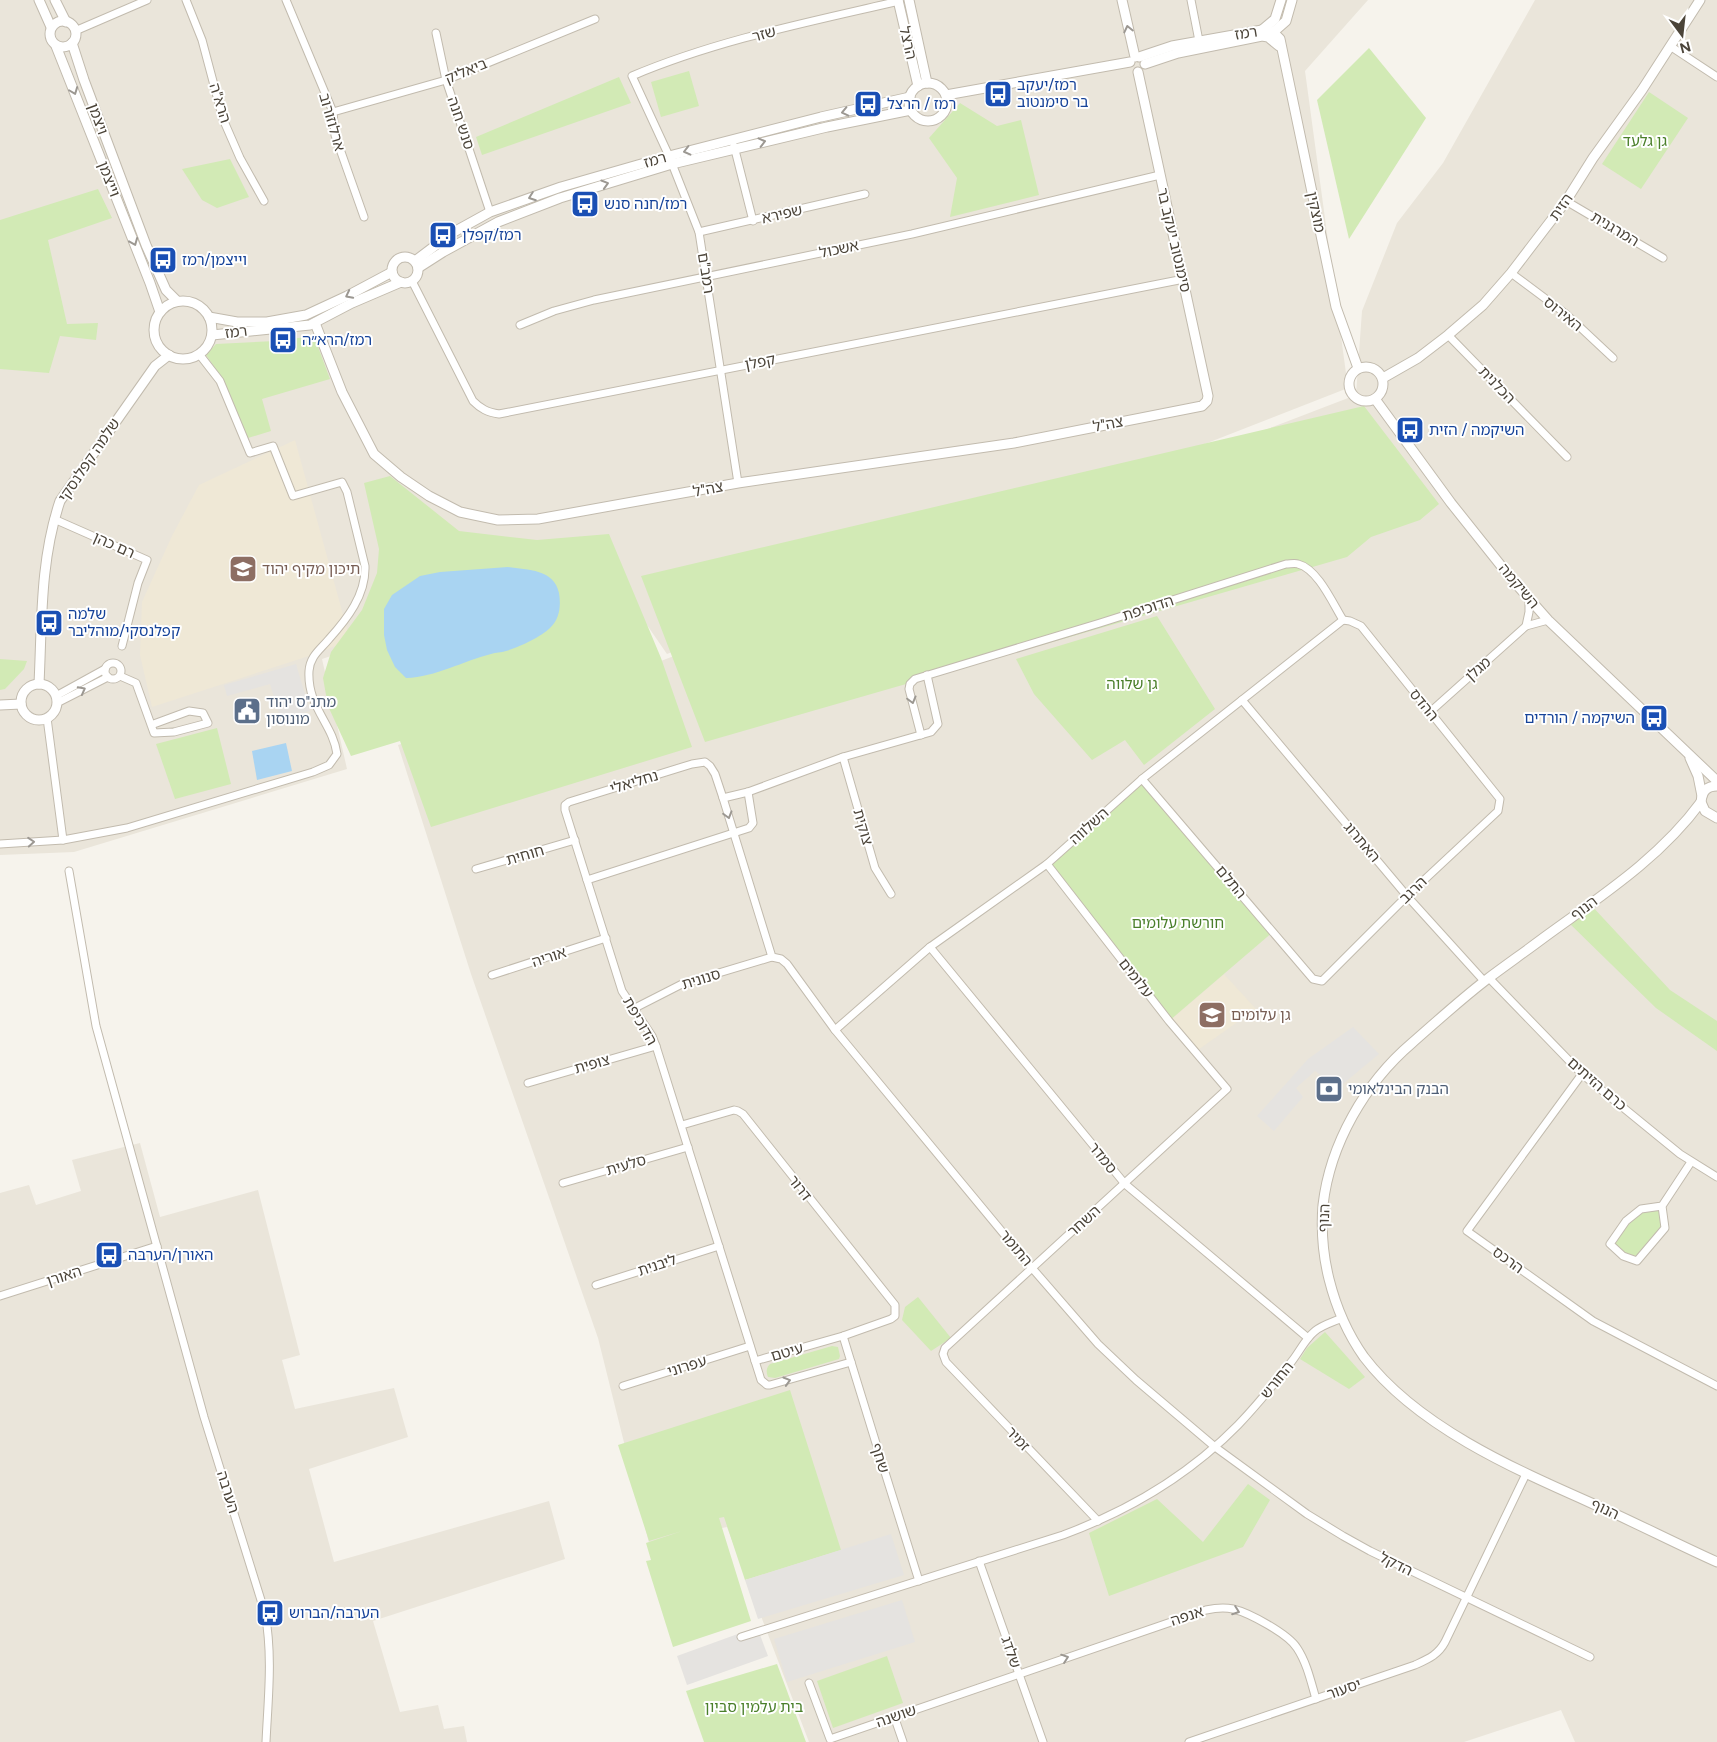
<svg xmlns="http://www.w3.org/2000/svg" width="1717" height="1742" viewBox="0 0 1717 1742" font-family="Figtree,'Noto Sans Hebrew',sans-serif">
<style>
.residential{fill:#eae5da}
.education{fill:#efe8d6}
.green{fill:#d2eab5}
.parking{fill:#e5e3e0}
.water{fill:#a9d4f2}
.lines{fill:none;stroke-linecap:round;stroke-linejoin:round}
.minor-casing{stroke:#c2bbae;stroke-width:9}
.tertiary-casing{stroke:#c2bbae;stroke-width:11}
.minor{stroke:#fff;stroke-width:7}
.tertiary{stroke:#fff;stroke-width:9}
.oneway{stroke:#9c9892}
.labels{text-anchor:middle;stroke-width:4;stroke-linejoin:round;paint-order:stroke}
.street-label{font-size:15px;fill:#4b4439;stroke:#fff}
.transit-label{font-size:15px;fill:#164399;stroke:#fff;text-anchor:start}
.park-label{font-size:15px;fill:#4a7f2a;stroke:#fff}
.education-label{font-size:15px;fill:#785e54;stroke:#fff;text-anchor:start}
.service-label{font-size:15px;fill:#4e5e75;stroke:#fff;text-anchor:start}
</style>
<rect width="100%" height="100%" fill="#f6f3ec"/>
<g class="residential">
<path d="M0,0H1368L1305,71L1348,388L667,654L629,599L358,647L322,659L347,769L74,852L0,855Z"/>
<path d="M1535,0H1717V1742H1575L1561,1710L1464,1742H809L727,1527L649,1543L598,1338L471,974L398,745L653,664L1356,395L1362,311L1397,223L1443,163Z"/>
<path d="M140,1143L160,1217L258,1190L300,1355L282,1360L295,1409L394,1388L408,1437L309,1469L334,1562L549,1501L565,1559L373,1621L400,1712L438,1705L444,1729L464,1726L467,1742H0V1193L29,1185L36,1205L81,1191L72,1160Z"/>
</g>
<g class="education">
<path d="M295,440L350,640L315,654L152,707L140,655L142,602L172,536L199,485Z"/>
<path d="M1224,974L1256,1009L1195,1052L1169,1021Z"/>
</g>
<g class="green">
<path d="M1369,48L1426,118L1349,239L1317,100Z"/>
<path d="M689,71L699,106L661,117L651,82Z"/>
<path d="M619,77L631,103L482,155L476,137Z"/>
<path d="M1649,92L1688,118L1641,189L1602,164Z"/>
<path d="M960,103L997,126L1021,120L1039,195L950,217L957,178L929,138Z"/>
<path d="M230,159L249,197L217,208L202,200L182,169Z"/>
<path d="M98,189L112,218L48,240L67,324L98,323L96,340L60,336L49,373L0,369V220Z"/>
<path d="M314,336L330,379L262,399L271,431L248,438L224,381L206,355L216,344L275,341Z"/>
<path d="M1364,406L1439,504L1420,520L1371,537L1347,557L705,742L641,576Z"/>
<path d="M390,476L459,531L537,540L609,534L661,658L692,747L431,827L400,741L351,756L328,706L323,678L331,652L362,610L377,573L379,549L364,483Z"/>
<path d="M1157,616L1215,709L1144,765L1125,740L1092,760L1034,694L1016,659Z"/>
<path d="M0,659L27,661L24,669L5,689L0,690Z"/>
<path d="M217,728L231,784L175,799L156,744Z"/>
<path d="M1142,779L1273,932L1169,1021L1047,864Z"/>
<path d="M1590,904L1670,990L1717,1021V1051L1656,1008L1567,921Z"/>
<path d="M1662,1206L1665,1228L1637,1261L1610,1244L1641,1209Z"/>
<path d="M918,1297L951,1338L931,1351L902,1320L905,1307Z"/>
<path d="M1325,1332L1365,1377L1349,1389L1300,1359L1307,1348Z"/>
<path d="M832,1346L838,1347L840,1356L839,1359L775,1378L768,1377C766,1372 766,1368 770,1364Z"/>
<path d="M790,1390L841,1550L745,1580L724,1517L719,1518L751,1621L673,1647L646,1561L651,1560L646,1543L682,1531L649,1541L618,1445Z"/>
<path d="M1248,1484L1270,1500L1243,1547L1109,1596L1089,1533L1157,1499L1203,1542Z"/>
<path d="M887,1656L903,1703L833,1728L817,1681Z"/>
<path d="M777,1664L806,1742H704L686,1691Z"/>
</g>
<g class="parking">
<path d="M296,664L310,711L281,720L270,684L227,696L224,685Z"/>
<path d="M1353,1027L1379,1054L1338,1088L1315,1071L1296,1088L1303,1097L1274,1131L1257,1116L1308,1059Z"/>
<path d="M891,1534L904,1575L758,1619L745,1580Z"/>
<path d="M902,1600L915,1642L787,1682L774,1639Z"/>
<path d="M757,1627L768,1656L687,1685L677,1656Z"/>
</g>
<g class="water">
<path d="M508,567C528,570 554,569 559,593C561,605 560,619 550,628C541,637 519,647 506,651C501,653 496,652 491,654C463,661 436,677 406,678L395,667L387,650L384,635V609L392,595L420,576L440,572Z"/>
<path d="M286,743L292,771L257,780L252,751Z"/>
</g>
<g class="lines">
<defs>
<g id="minor">
<path d="M186,0L202,40L223,119L240,158L264,201"/>
<path d="M286,0L333,112L335,135L364,217"/>
<path d="M1191,0L1200,46"/>
<path d="M75,31L147,0"/>
<path d="M436,33L446,80L490,212"/>
<path d="M1670,46L1717,77"/>
<path d="M333,112L446,80L595,19"/>
<path d="M734,146L753,221"/>
<path d="M1566,201L1663,258"/>
<path d="M699,232L865,194"/>
<path d="M1511,273L1566,314L1613,358"/>
<path d="M412,281L473,401C481,409 487,412 499,414L1184,279"/>
<path d="M520,325L554,311L594,300L912,234L1160,175"/>
<path d="M1448,335L1567,457"/>
<path d="M738,483L699,232L669,156L632,76C717,40 809,22 899,1"/>
<path d="M54,519L147,560L138,583L122,646"/>
<path d="M1526,626L1529,612V598"/>
<circle cx="113" cy="671" r="8"/>
<path d="M120,676L136,683L154,733L174,732L208,723L203,713L189,711L151,725"/>
<path d="M56,696L105,669"/>
<path d="M1242,700L1407,896L1484,981"/>
<path d="M57,703L108,677"/>
<path d="M1430,712L1526,626L1548,620"/>
<path d="M47,718L63,840"/>
<path d="M921,735L909,689L910,684L915,679L1100,623L1286,564C1290,564 1295,563 1298,564C1318,569 1333,604 1343,620"/>
<path d="M843,757L875,868L891,894"/>
<path d="M1142,779L1313,979L1322,981L1407,896L1498,811L1500,799L1361,626L1350,621L1343,620"/>
<path d="M748,792L753,823L749,828L587,880L622,991L652,1036L656,1046L761,1380L767,1385H770L851,1362"/>
<path d="M723,798L748,792L843,757L931,732L938,724L927,675"/>
<path d="M0,844L63,840L127,828L313,772L329,765L337,754C333,724 307,707 309,671C310,656 320,650 329,639C347,619 366,595 365,566L347,492L342,482L293,496L273,446L250,453L220,381L199,354"/>
<path d="M1047,864L1169,1021L1227,1089L945,1348L943,1354L946,1362L1098,1521"/>
<path d="M476,869L575,840"/>
<path d="M69,871L96,1026L204,1417L265,1613C273,1656 268,1699 266,1742"/>
<path d="M587,880L565,810V805L569,802L692,764L705,762L710,766L715,774L723,798L772,957L781,959L787,964L835,1030L1032,1268L1098,1344L1136,1380L1215,1447L1307,1514L1343,1536L1370,1551L1590,1657"/>
<path d="M930,947L1125,1184L1308,1338"/>
<path d="M492,975L606,938"/>
<path d="M1489,978L1582,1074L1680,1154L1717,1177"/>
<path d="M633,1009L682,984L772,957"/>
<path d="M835,1030L930,947L1047,864L1142,779L1343,620"/>
<path d="M1582,1074L1467,1231L1593,1321L1717,1386"/>
<path d="M528,1083L656,1046"/>
<path d="M682,1125L734,1110L738,1111L743,1114L895,1305V1316L891,1319L843,1336L755,1361"/>
<path d="M563,1183L688,1147"/>
<path d="M1662,1206L1665,1228L1637,1261L1623,1256L1610,1244L1626,1221L1641,1209L1662,1206L1691,1162"/>
<path d="M596,1285L719,1246"/>
<path d="M0,1296L157,1246"/>
<path d="M843,1336L883,1466L919,1581"/>
<path d="M623,1386L750,1346"/>
<path d="M979,1561L1043,1742"/>
<path d="M741,1637L1063,1535C1128,1511 1189,1475 1238,1425C1257,1405 1275,1383 1292,1361C1300,1351 1305,1339 1315,1331C1322,1325 1333,1322 1342,1318"/>
<path d="M809,1683L830,1739L1206,1610C1215,1608 1224,1607 1233,1609C1250,1613 1288,1634 1297,1648C1307,1663 1311,1682 1316,1699"/>
<path d="M894,1716L903,1742"/>
<path d="M1189,1742L1415,1665C1428,1659 1438,1655 1445,1642L1526,1474"/>
</g>
<g id="tertiary">
<path d="M39,0L51,27"/>
<path d="M55,0L66,22"/>
<path d="M898,0L918,86"/>
<path d="M909,0L927,83"/>
<path d="M1122,0L1135,57"/>
<circle cx="63" cy="34" r="13"/>
<path d="M1262,30L1275,19L1281,0"/>
<path d="M1270,35L1286,21L1292,0"/>
<path d="M72,43L84,80L146,245L166,290L177,301"/>
<path d="M56,46L150,283L160,312"/>
<path d="M1139,57L1172,46L1262,30L1273,32L1280,39L1336,307L1358,368"/>
<path d="M1145,64L1178,53L1262,36L1268,37L1279,46"/>
<circle cx="928" cy="102" r="19"/>
<path d="M946,95L1130,62"/>
<circle cx="405" cy="270" r="13"/>
<path d="M415,261L452,233L490,212L561,187L669,156L821,117L910,97"/>
<path d="M418,268L443,252L498,222L560,198L672,164L827,127L911,110"/>
<circle cx="183" cy="330" r="29"/>
<path d="M209,317L237,322H267L306,315L347,296L392,272"/>
<path d="M315,323L342,392L374,454L401,477L429,496L460,512L498,520L538,519L738,483L1014,443L1202,406L1207,401L1208,396L1138,72"/>
<path d="M212,335L310,325L352,303L401,282"/>
<circle cx="1366" cy="384" r="17"/>
<path d="M1383,378L1418,358L1448,335L1483,305L1511,273L1566,201L1593,158L1642,90L1700,0"/>
<path d="M1375,399L1451,503L1510,577L1548,620L1717,781"/>
<path d="M39,684C42,622 40,560 60,501L155,366L169,355"/>
<circle cx="39" cy="702" r="18"/>
<path d="M0,705L21,704"/>
<path d="M1690,758L1698,776L1702,796"/>
<path d="M1717,786C1706,786 1702,792 1701,802L1705,811L1717,818"/>
<path d="M1701,802C1660,858 1601,896 1546,936C1526,951 1506,965 1486,980C1460,1000 1436,1022 1412,1043C1365,1083 1330,1144 1323,1205C1321,1230 1323,1255 1329,1279C1336,1307 1347,1333 1364,1357C1418,1428 1519,1471 1598,1506C1638,1524 1677,1544 1717,1562"/>
</g>
</defs>
<use href="#minor" class="minor-casing"/>
<use href="#tertiary" class="tertiary-casing"/>
<use href="#minor" class="minor"/>
<use href="#tertiary" class="tertiary"/>
</g>
<defs><path id="oneway-chevron" d="M-2-3.5L2.5 0L-2 3.5" fill="none" stroke-width="1.6" stroke-linecap="round" stroke-linejoin="round" transform="scale(1.25)"/></defs>
<g class="oneway">
<use href="#oneway-chevron" transform="translate(1128 29) rotate(-103)"/>
<use href="#oneway-chevron" transform="translate(74 91) rotate(69)"/>
<use href="#oneway-chevron" transform="translate(845 112) rotate(167)"/>
<use href="#oneway-chevron" transform="translate(762 142) rotate(-14)"/>
<use href="#oneway-chevron" transform="translate(687 151) rotate(166)"/>
<use href="#oneway-chevron" transform="translate(605 184) rotate(-17)"/>
<use href="#oneway-chevron" transform="translate(532 197) rotate(160)"/>
<use href="#oneway-chevron" transform="translate(134 242) rotate(68)"/>
<use href="#oneway-chevron" transform="translate(349 295) rotate(153)"/>
<use href="#oneway-chevron" transform="translate(82 690) rotate(-28)"/>
<use href="#oneway-chevron" transform="translate(912 700) rotate(75)"/>
<use href="#oneway-chevron" transform="translate(728 815) rotate(74)"/>
<use href="#oneway-chevron" transform="translate(31 842) rotate(-4)"/>
<use href="#oneway-chevron" transform="translate(787 1381) rotate(-17)"/>
<use href="#oneway-chevron" transform="translate(1236 1611) rotate(20)"/>
<use href="#oneway-chevron" transform="translate(1065 1658) rotate(-19)"/>
</g>
<defs>
<symbol id="bus-square" viewBox="-11 -11 22 22"><rect x="-9" y="-9" width="18" height="18" rx="4" fill="#1a4fb4" stroke="#fff"/><path d="M-5-6H5V4H4V6H2V4H-2V6H-4V4H-5ZM-3.5-4V0h7V-4ZM-3.5 1.2v1.5H-2V1.2ZM2 1.2v1.5H3.5V1.2Z" fill="#fff"/></symbol>
<symbol id="school-square" viewBox="-11 -11 22 22"><rect x="-9" y="-9" width="18" height="18" rx="4" fill="#8d6e63" stroke="#fff"/><path d="M0-5L7-2L0 1L-7-2ZM-4 1L0 2.5L4 1V4Q0 6-4 4Z" fill="#fff"/></symbol>
<symbol id="civic-square" viewBox="-11 -11 22 22"><rect x="-9" y="-9" width="18" height="18" rx="4" fill="#5c6f8a" stroke="#fff"/><path d="M-.6-6.5H3V-4.5H.6V-3L4-1V1h2V6H-6V1h2V-1L-.6-3ZM-1.2 2.5V6h2.4V2.5Z" fill="#fff"/></symbol>
<symbol id="bank-square" viewBox="-11 -11 22 22"><rect x="-9" y="-9" width="18" height="18" rx="4" fill="#5c6f8a" stroke="#fff"/><path d="M-6-4H6V4H-6ZM0-2.3a2.3 2.3 0 1 0 0 4.6a2.3 2.3 0 1 0 0-4.6Z" fill="#fff"/></symbol>
</defs>
<g fill-rule="evenodd">
<use href="#bus-square" x="982" y="78" width="32" height="32"/>
<use href="#bus-square" x="852" y="88" width="32" height="32"/>
<use href="#bus-square" x="569" y="188" width="32" height="32"/>
<use href="#bus-square" x="427" y="219" width="32" height="32"/>
<use href="#bus-square" x="147" y="244" width="32" height="32"/>
<use href="#bus-square" x="267" y="324" width="32" height="32"/>
<use href="#bus-square" x="1394" y="414" width="32" height="32"/>
<use href="#school-square" x="227" y="553" width="32" height="32"/>
<use href="#bus-square" x="33" y="607" width="32" height="32"/>
<use href="#civic-square" x="231" y="695" width="32" height="32"/>
<use href="#bus-square" x="1638" y="702" width="32" height="32"/>
<use href="#school-square" x="1196" y="999" width="32" height="32"/>
<use href="#bank-square" x="1313" y="1073" width="32" height="32"/>
<use href="#bus-square" x="93" y="1239" width="32" height="32"/>
<use href="#bus-square" x="254" y="1597" width="32" height="32"/>
</g>
<g class="labels">
<g class="street-label">
<text transform="translate(1246 33) rotate(-9)" y="5">רמז</text>
<text transform="translate(764 34) rotate(-15)" y="5">שזר</text>
<text transform="translate(908 43) rotate(77)" y="5">הרצל</text>
<text transform="translate(466 71) rotate(-22)" y="5">ביאליק</text>
<text transform="translate(220 103) rotate(73)" y="5">הרא"ה</text>
<text transform="translate(98 119) rotate(70)" y="5">ויצמן</text>
<text transform="translate(332 122) rotate(74)" y="5">ארלוזורוב</text>
<text transform="translate(461 123) rotate(71)" y="5">סנש חנה</text>
<text transform="translate(655 160) rotate(-16)" y="5">רמז</text>
<text transform="translate(109 179) rotate(69)" y="5">וייצמן</text>
<text transform="translate(1561 207) rotate(-55)" y="5">הזית</text>
<text transform="translate(1316 212) rotate(78)" y="5">מוצקין</text>
<text transform="translate(782 214) rotate(-13)" y="5">שפירא</text>
<text transform="translate(1615 229) rotate(31)" y="5">המרגנית</text>
<text transform="translate(1174 240) rotate(77)" y="5">סימנטוב יעקב בר</text>
<text transform="translate(839 249) rotate(-12)" y="5">אשכול</text>
<text transform="translate(706 273) rotate(81)" y="5">רמב"ם</text>
<text transform="translate(1563 314) rotate(39)" y="5">האירוס</text>
<text transform="translate(236 332) rotate(-7)" y="5">רמז</text>
<text transform="translate(760 362) rotate(-11)" y="5">קפלן</text>
<text transform="translate(1497 385) rotate(46)" y="5">הכלנית</text>
<text transform="translate(1108 424) rotate(-11)" y="5">צה"ל</text>
<text transform="translate(89 460) rotate(-56)" y="5">שלמה קפלנסקי</text>
<text transform="translate(708 489) rotate(-11)" y="5">צה"ל</text>
<text transform="translate(114 545) rotate(24)" y="5">רם כהן</text>
<text transform="translate(1519 586) rotate(50)" y="5">השיקמה</text>
<text transform="translate(1148 608) rotate(-18)" y="5">הדוכיפת</text>
<text transform="translate(1478 669) rotate(-42)" y="5">מגלן</text>
<text transform="translate(1424 705) rotate(51)" y="5">ההדס</text>
<text transform="translate(634 782) rotate(-17)" y="5">נחליאלי</text>
<text transform="translate(1089 826) rotate(-42)" y="5">השלווה</text>
<text transform="translate(863 827) rotate(74)" y="5">צוקית</text>
<text transform="translate(1362 842) rotate(50)" y="5">האתרוג</text>
<text transform="translate(525 855) rotate(-16)" y="5">חוחית</text>
<text transform="translate(1231 882) rotate(50)" y="5">התלם</text>
<text transform="translate(1413 890) rotate(-44)" y="5">הרגב</text>
<text transform="translate(1584 908) rotate(-37)" y="5">הנוף</text>
<text transform="translate(549 957) rotate(-18)" y="5">אוריה</text>
<text transform="translate(1136 978) rotate(52)" y="5">עלומים</text>
<text transform="translate(701 979) rotate(-17)" y="5">סנונית</text>
<text transform="translate(640 1021) rotate(60)" y="5">הדוכיפת</text>
<text transform="translate(592 1064) rotate(-16)" y="5">צופית</text>
<text transform="translate(1597 1084) rotate(41)" y="5">כרם הזיתים</text>
<text transform="translate(1103 1158) rotate(51)" y="5">סמדר</text>
<text transform="translate(626 1165) rotate(-16)" y="5">סלעית</text>
<text transform="translate(800 1188) rotate(52)" y="5">דרור</text>
<text transform="translate(1324 1218) rotate(-88)" y="5">הנוף</text>
<text transform="translate(1084 1221) rotate(-42)" y="5">השחר</text>
<text transform="translate(1016 1248) rotate(50)" y="5">התומר</text>
<text transform="translate(1508 1260) rotate(36)" y="5">הרכס</text>
<text transform="translate(657 1265) rotate(-18)" y="5">ליבנית</text>
<text transform="translate(64 1276) rotate(-18)" y="5">האורן</text>
<text transform="translate(787 1352) rotate(-16)" y="5">עיטם</text>
<text transform="translate(687 1366) rotate(-17)" y="5">עפרוני</text>
<text transform="translate(1277 1380) rotate(-51)" y="5">החורש</text>
<text transform="translate(1018 1439) rotate(47)" y="5">זמיר</text>
<text transform="translate(880 1458) rotate(73)" y="5">שחף</text>
<text transform="translate(228 1492) rotate(73)" y="5">הערבה</text>
<text transform="translate(1605 1509) rotate(25)" y="5">הנוף</text>
<text transform="translate(1396 1564) rotate(26)" y="5">הדקל</text>
<text transform="translate(1187 1616) rotate(-18)" y="5">אנפה</text>
<text transform="translate(1011 1652) rotate(71)" y="5">שלדג</text>
<text transform="translate(1344 1689) rotate(-19)" y="5">יסעור</text>
<text transform="translate(896 1716) rotate(-19)" y="5">שושנה</text>
</g>
<g class="transit-label">
<text x="1017" y="90">רמז/יעקב<tspan x="1017" dy="17">בר סימנטוב</tspan></text>
<text x="887" y="109">רמז / הרצל</text>
<text x="604" y="209">רמז/חנה סנש</text>
<text x="462" y="240">רמז/קפלן</text>
<text x="182" y="265">וייצמן/רמז</text>
<text x="302" y="345">רמז/הרא״ה</text>
<text x="1429" y="435">השיקמה / הזית</text>
<text x="68" y="619">שלמה<tspan x="68" dy="17">קפלנסקי/מוהליבר</tspan></text>
<text x="1635" y="723" text-anchor="end">השיקמה / הורדים</text>
<text x="128" y="1260">האורן/הערבה</text>
<text x="289" y="1618">הערבה/הברוש</text>
</g>
<g class="park-label">
<text x="1645" y="146">גן גלעד</text>
<text x="1132" y="689">גן שלווה</text>
<text x="1178" y="928">חורשת עלומים</text>
<text x="754" y="1712">בית עלמין סביון</text>
</g>
<g class="education-label">
<text x="262" y="574">תיכון מקיף יהוד</text>
<text x="1231" y="1020">גן עלומים</text>
</g>
<g class="service-label">
<text x="266" y="707">מתנ"ס יהוד<tspan x="266" dy="17">מונוסון</tspan></text>
<text x="1348" y="1094">הבנק הבינלאומי</text>
</g>
</g>
<g transform="translate(1682 35) rotate(165)" stroke="#ffffff" stroke-width="4" paint-order="stroke">
<path d="M0-4L9 19L0 12L-9 19Z" fill="#4b4439"/>
<text y="-8" font-size="14" font-weight="bold" text-anchor="middle" fill="#4b4439">N</text>
</g>
</svg>
